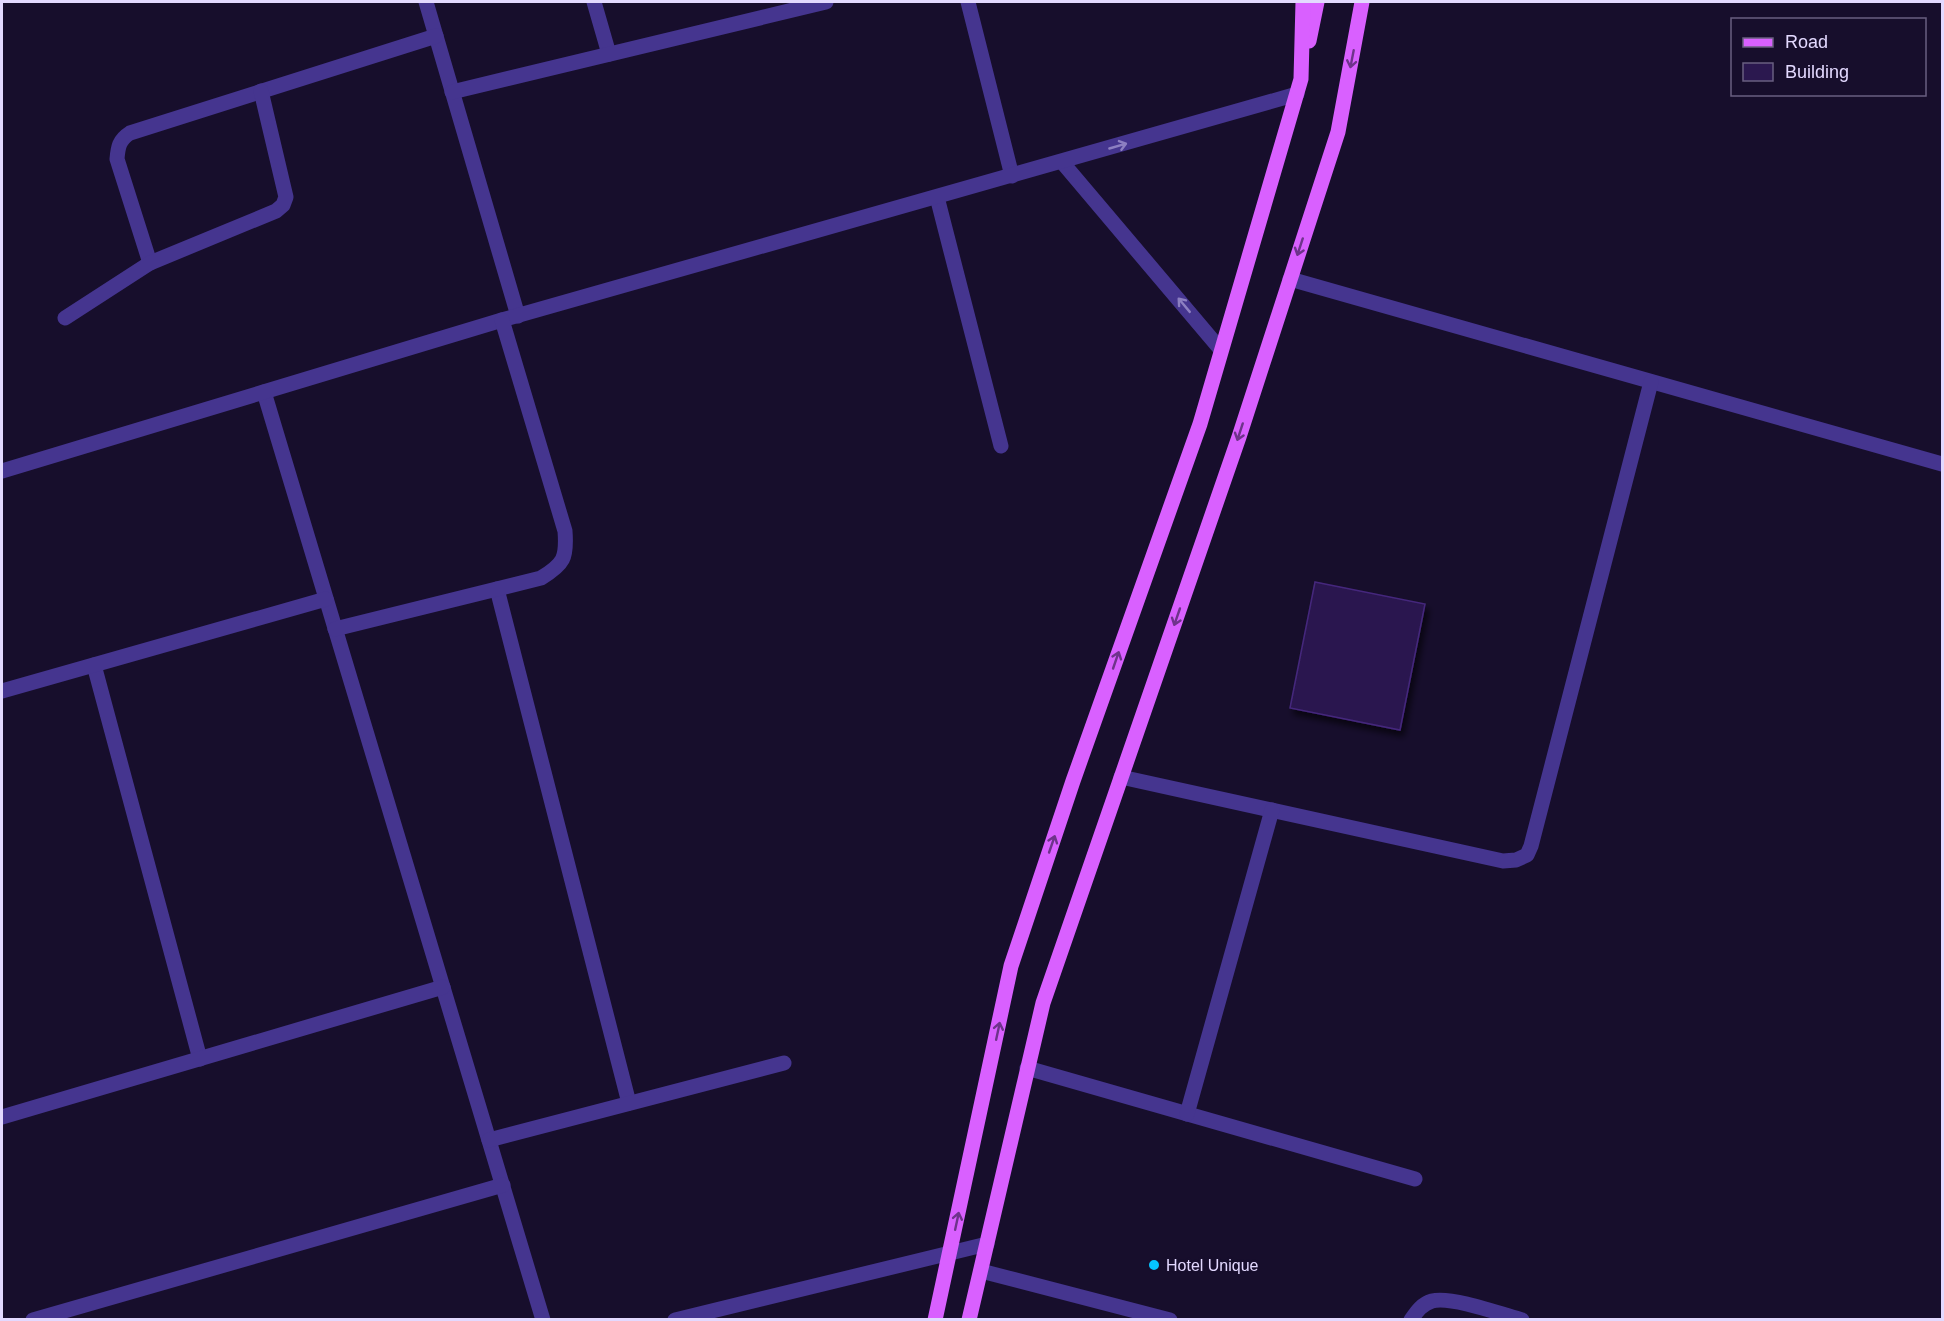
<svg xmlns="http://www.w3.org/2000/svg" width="1944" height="1321" viewBox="0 0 1944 1321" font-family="Arial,sans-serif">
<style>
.building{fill:#2b184f;stroke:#45287d;stroke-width:1.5;filter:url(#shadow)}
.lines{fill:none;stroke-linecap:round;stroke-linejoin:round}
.minor{stroke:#45358f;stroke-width:15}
.major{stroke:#d960ff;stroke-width:15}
.oneway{stroke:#6e338b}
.oneway2{stroke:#8c7fc1}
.poi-dot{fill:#05c4ff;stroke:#170e2c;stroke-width:2}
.labels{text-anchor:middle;stroke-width:4.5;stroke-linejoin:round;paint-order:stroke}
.poi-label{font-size:16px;fill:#e3d9ff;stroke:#170e2c;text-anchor:start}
</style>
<defs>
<filter id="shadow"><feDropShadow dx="3.5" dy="6" stdDeviation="3" flood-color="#0009"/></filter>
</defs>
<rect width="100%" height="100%" fill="#170e2c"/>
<path class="building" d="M1315,582L1425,604L1400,730L1290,708Z"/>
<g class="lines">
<g class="minor">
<path d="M426,2L518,316"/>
<path d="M594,2L609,54"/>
<path d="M968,2L1012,176"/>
<path d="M452,92L826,2"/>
<path d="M1062,162L1221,350"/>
<path d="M937,197L1001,446"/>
<path d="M150,263L117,159C118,147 119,140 130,133L436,36"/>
<path d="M1290,279L1942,464"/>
<path d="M65,318L150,263L276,211L283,205L286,197L261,91"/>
<path d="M264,392L543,1320"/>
<path d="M2,471L502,320L1297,94"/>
<path d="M497,589L629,1103"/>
<path d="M335,629L541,578C564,564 567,558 565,531L502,320"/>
<path d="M94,665L200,1059"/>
<path d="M2,691L326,599"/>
<path d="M1121,777L1503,861L1516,860L1527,855L1531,846L1651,382"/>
<path d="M1027,1068L1415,1179"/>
<path d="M1187,1114L1272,810"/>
<path d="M2,1117L443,987"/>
<path d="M489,1140L784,1063"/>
<path d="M981,1271L1170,1320"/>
<path d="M33,1320L503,1185"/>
<path d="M675,1320L987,1244"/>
<path d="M1411,1320C1417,1311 1422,1304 1432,1301C1451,1296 1501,1314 1522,1320"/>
</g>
<g class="major">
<path d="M1309,41L1317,2"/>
<path d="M935,1320L1011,966L1073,781L1200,424L1301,79L1303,2"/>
<path d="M969,1320L1043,1003L1239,437L1338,132L1362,2"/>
</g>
</g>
<defs><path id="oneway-shaft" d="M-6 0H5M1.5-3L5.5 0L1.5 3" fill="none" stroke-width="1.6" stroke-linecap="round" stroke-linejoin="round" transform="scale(1.5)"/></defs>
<g class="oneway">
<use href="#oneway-shaft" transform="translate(1352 59) rotate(101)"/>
<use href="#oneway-shaft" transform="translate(1300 247) rotate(108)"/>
<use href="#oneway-shaft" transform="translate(1240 432) rotate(108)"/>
<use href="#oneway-shaft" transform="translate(1177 617) rotate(109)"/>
<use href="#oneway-shaft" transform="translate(1116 660) rotate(-71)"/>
<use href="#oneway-shaft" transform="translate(1052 844) rotate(-71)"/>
<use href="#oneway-shaft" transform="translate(998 1031) rotate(-78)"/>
<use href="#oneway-shaft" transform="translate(957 1221) rotate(-78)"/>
</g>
<g class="oneway2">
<use href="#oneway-shaft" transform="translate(1118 146) rotate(-16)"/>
<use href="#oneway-shaft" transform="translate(1184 305) rotate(-130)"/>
</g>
<circle class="poi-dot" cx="1154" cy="1265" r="6"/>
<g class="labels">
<g class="poi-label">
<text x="1166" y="1271">Hotel Unique</text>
</g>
</g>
<rect width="1944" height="1321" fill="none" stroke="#e3d9ff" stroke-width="6"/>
<rect x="1731" y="18" width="195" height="78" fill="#170e2c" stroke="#695f80" stroke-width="1.5"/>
<rect x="1743" y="38" width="30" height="9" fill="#d960ff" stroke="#695f80" stroke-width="1.5"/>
<text x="1785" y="48" font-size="18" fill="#e3d9ff">Road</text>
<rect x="1743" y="63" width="30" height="18" fill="#2b184f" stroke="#695f80" stroke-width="1.5"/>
<text x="1785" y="78" font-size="18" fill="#e3d9ff">Building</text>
</svg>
